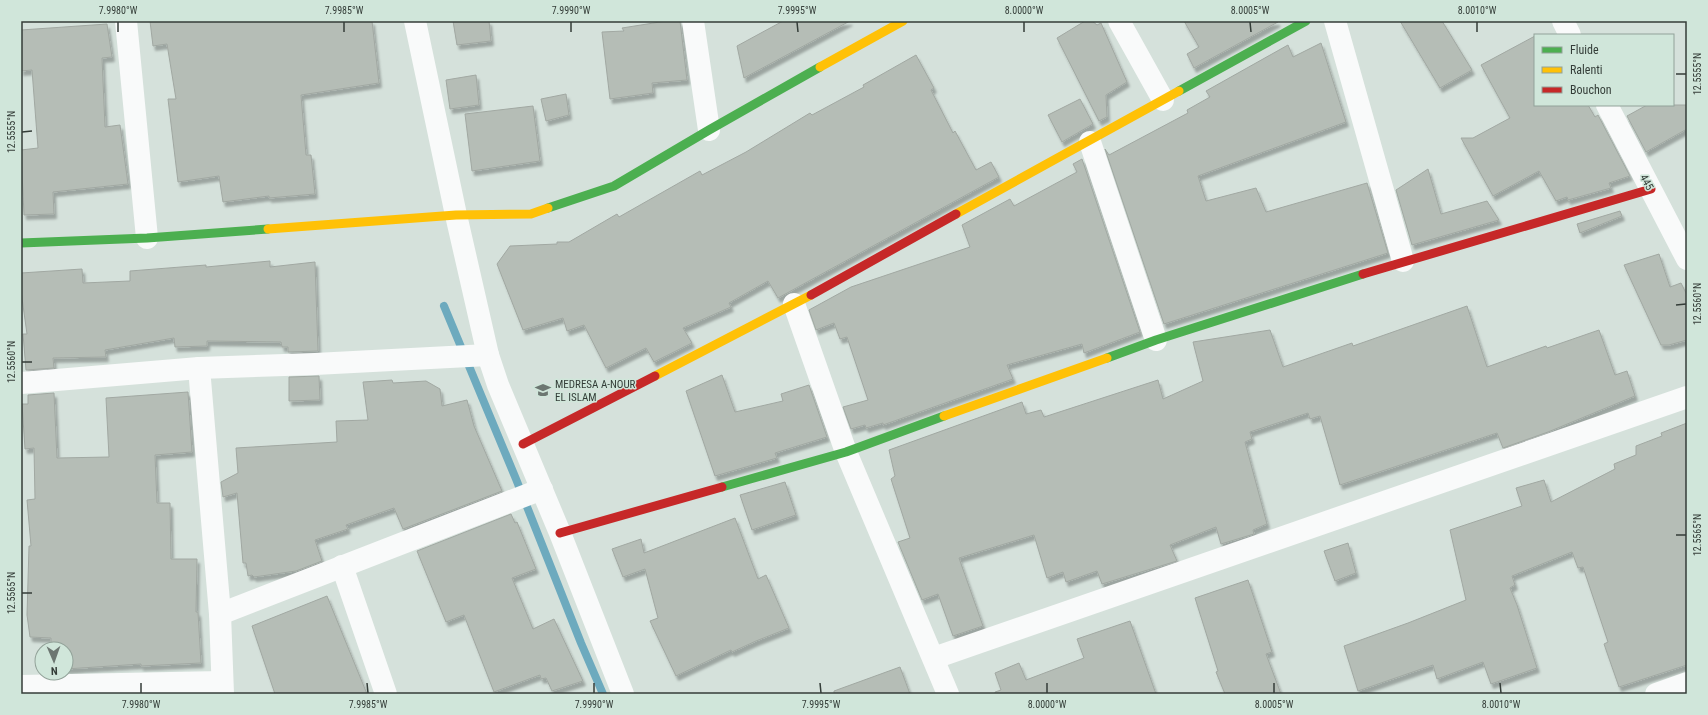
<svg xmlns="http://www.w3.org/2000/svg" width="1708" height="715" viewBox="0 0 1708 715" font-family="'Roboto Condensed',sans-serif">
<style>
.lines{fill:none;stroke-linecap:round;stroke-linejoin:round}
.stream{stroke:#6daabe;stroke-width:8}
.building{fill:#b5bdb6;stroke:#a1a8a2;filter:url(#shadow)}
.street{stroke:#f9fafa;stroke-width:22}
.fast{stroke:#4caf50;stroke-width:9}
.slow{stroke:#ffc107;stroke-width:9}
.jam{stroke:#c62828;stroke-width:9}
.ticks{fill:none;stroke:#343d38;stroke-width:1.5}
.labels{text-anchor:middle;stroke-width:3;stroke-linejoin:round;paint-order:stroke}
.street-label{font-size:11px;fill:#343d38;stroke:#d0e6da}
.poi-label{font-size:11px;fill:#343d38;stroke:#d0e6da;text-anchor:start}
.neatline{fill:none;stroke:#343d38;stroke-width:1.5}
.ticks-label{font-size:10px;text-anchor:middle;fill:#343d38}
</style>
<defs>
<filter id="shadow"><feDropShadow dx="2.5" dy="4.5" stdDeviation="1" flood-color="#0004"/></filter>
</defs>
<rect width="100%" height="100%" fill="#d5e1db"/>
<g class="lines">
<path class="stream" d="M444,306L516,479L581,643L603,694"/>
</g>
<g class="building">
<path d="M150,21H372L379,83L301,95L306,155H311L315,194L269,198V196L223,202L219,176L178,182L168,99H176L167,44L153,46Z"/>
<path d="M453,21H489L491,41L457,45Z"/>
<path d="M666,21H680L687,80L652,83L653,93L610,99L602,32L624,31L622,28Z"/>
<path d="M783,21H850L744,78L737,46Z"/>
<path d="M1085,21H1092L1097,25L1101,23L1127,82L1106,95L1107,117L1099,121L1057,38Z"/>
<path d="M1184,21H1277L1278,22L1194,68L1187,54L1199,47Z"/>
<path d="M1400,21H1442L1472,70L1440,88Z"/>
<path d="M107,24L112,57L102,58L105,127L120,125L128,184L53,192L54,214L24,215L21,150L38,148L32,70L21,71V30Z"/>
<path d="M1535,36V105H1588L1595,117L1598,115L1630,176L1609,183L1611,188L1568,200L1567,197L1556,201L1539,171L1493,196L1461,138H1473L1510,118L1481,65Z"/>
<path d="M1321,43L1346,122L1198,176L1206,201L1256,188L1266,212L1367,183L1388,253L1164,324L1105,149L1109,155L1188,113L1187,110L1210,97L1206,91L1288,45L1293,57Z"/>
<path d="M916,55L934,88L931,90L953,133L955,131L976,170L991,162L999,177L778,298L768,281L729,303L731,307L683,328L692,343L654,362L646,348L606,368L584,325L567,331L563,318L523,330L497,264L510,246L557,244V242H569L617,214L619,217L700,171L702,175L746,152L810,113L812,115L864,87L863,85Z"/>
<path d="M476,75L479,105L450,109L446,80Z"/>
<path d="M566,94L569,115L546,121L541,99Z"/>
<path d="M1080,99L1093,124L1062,142L1048,115Z"/>
<path d="M1647,105H1687V129L1646,152L1627,116Z"/>
<path d="M533,106L540,161L472,171L465,114Z"/>
<path d="M1082,159L1140,332L1084,353L1082,344L1007,365L1013,379L883,425V423L866,428L865,425L851,429L843,407L868,400L847,337L840,339L834,323L816,330L809,310L851,287L970,247L962,225L1010,199L1014,206L1077,172L1073,164Z"/>
<path d="M1428,169L1441,214L1487,201L1499,220L1412,245L1396,190Z"/>
<path d="M1620,211L1622,216L1580,233L1577,224Z"/>
<path d="M1659,254L1670,287L1681,283L1687,295V340L1669,345H1661L1624,265Z"/>
<path d="M270,261V267L315,262L318,351L288,352V347H282L281,342L207,341V346L175,347L174,338L105,350L106,357L53,358L54,368L26,370L23,334H27L21,291V273L82,269L83,283L130,281V271L206,265V267Z"/>
<path d="M1467,306L1487,367L1546,346L1547,348L1599,330L1615,375L1627,371L1635,396L1548,432L1503,448L1497,433L1340,485L1320,416L1310,419L1308,413L1250,432L1252,439L1245,442L1267,524L1253,530L1254,534L1221,544L1216,527L1170,545L1177,561L1102,584L1097,571L1066,582L1063,572L1047,578L1034,535L959,558L983,626L953,636L938,594L922,600L898,542L910,538L891,479L895,476L889,450L1022,402L1026,414L1041,410L1044,417L1158,380L1163,399L1203,381L1193,342L1270,330L1283,367L1352,343L1353,346Z"/>
<path d="M722,375L735,412L783,401L781,394L809,385L827,437L775,453L777,458L715,476L686,391Z"/>
<path d="M319,376L320,400L289,401V377Z"/>
<path d="M392,380L393,383L426,381L440,389L442,406L467,400L474,426L502,491L403,529L394,508L346,525L348,529L315,540L322,561L296,571L254,577L252,575L248,576L246,563H243L237,493L223,497L221,482L238,473L236,448L337,442L336,421L368,420L363,382Z"/>
<path d="M188,392L192,452L155,455L157,503H170L171,559H197L196,612H198L201,663L141,666V664L66,669V649H51V638L30,637L27,615L29,546H31L27,500L35,499L34,448L25,449L22,404H28V395L54,393L57,458L109,457L106,398Z"/>
<path d="M1687,423V665L1619,687L1604,644L1608,642L1583,567L1578,568L1572,552L1512,576L1515,585L1510,588L1517,605L1537,668L1491,684L1483,662L1437,679L1433,665L1358,691L1344,646L1408,623L1466,600L1450,530L1522,506L1516,488L1544,480L1551,502L1615,469L1614,464L1636,455V446L1662,436L1661,433Z"/>
<path d="M785,482L796,515L752,530L740,495Z"/>
<path d="M511,514L515,523L517,522L536,569L512,578L533,629L554,619L583,681L552,691L546,678L541,679L540,675L494,692L464,615L446,622L417,551Z"/>
<path d="M735,518L758,579L766,575L789,628L756,641L732,652L731,650L676,676L650,621L658,618L645,569L623,577L612,549L641,539L644,553Z"/>
<path d="M1348,543L1356,573L1335,581L1324,551Z"/>
<path d="M1248,580L1272,652L1266,654L1281,694H1225L1216,672L1218,671L1195,598Z"/>
<path d="M327,596L367,694H275L252,626Z"/>
<path d="M1130,621L1156,694H995V692L1001,690L995,673L1019,663L1026,680L1084,658L1077,639Z"/>
<path d="M900,667L910,694H834V691Z"/>
</g>
<g class="lines">
<g class="street">
<path d="M126,21L147,238"/>
<path d="M415,21L456,215L488,355L498,385L560,533L623,694"/>
<path d="M693,21L709,130"/>
<path d="M1119,21L1163,100"/>
<path d="M1335,21L1403,261"/>
<path d="M1563,21L1570,35"/>
<path d="M1607,105L1687,259"/>
<path d="M1090,142L1156,340"/>
<path d="M794,304L846,452L948,694"/>
<path d="M199,368L220,614L223,694"/>
<path d="M21,383L199,368L315,364L488,355"/>
<path d="M342,566L386,694"/>
<path d="M220,614L542,489"/>
<path d="M934,658L1687,397"/>
<path d="M21,686L222,682"/>
<path d="M1656,694L1687,683"/>
</g>
<g class="fast">
<path d="M1179,91L1306,21"/>
<path d="M548,208L614,186L709,130L820,67"/>
<path d="M21,243L147,238L268,229"/>
<path d="M1107,358L1156,340L1363,274"/>
<path d="M722,487L846,452L944,416"/>
</g>
<g class="slow">
<path d="M820,67L903,21"/>
<path d="M956,214L1179,91"/>
<path d="M268,229L456,215L531,214L548,208"/>
<path d="M655,376L811,295"/>
<path d="M944,416L1107,358"/>
</g>
<g class="jam">
<path d="M1363,274L1651,189"/>
<path d="M811,295L956,214"/>
<path d="M523,444L655,376"/>
<path d="M560,533L722,487"/>
</g>
</g>
<path class="ticks" d="M118,22V32M344,22V32M571,22V32M797,22L798,32M1024,22V32M1250,22L1251,32M1477,22V32M1676,74H1686M22,132L32,131M1676,305L1686,304M22,362H32M1676,535H1686M22,593H32M141,683V693M367,683L368,693M594,683V693M820,683L821,693M1047,683V693M1274,683V693M1500,683L1501,693"/>
<defs>
<symbol id="school-bare" viewBox="-9 -9 18 18"><path d="M0-5L7-2L0 1L-7-2ZM-4 1L0 2.5L4 1V4Q0 6-4 4Z" fill="#6c7671" stroke="#d0e6da" stroke-width="2.5" paint-order="stroke"/></symbol>
</defs>
<g fill-rule="evenodd">
<use href="#school-bare" x="532" y="379" width="22" height="22"/>
</g>
<g class="labels">
<g class="street-label">
<text transform="translate(1647 182) rotate(62)" y="4">445</text>
</g>
<g class="poi-label">
<text x="555" y="388">MEDRESA A-NOUR<tspan x="555" dy="13">EL ISLAM</tspan></text>
</g>
</g>
<rect width="1708" height="715" fill="none" stroke="#d0e6da" stroke-width="44"/>
<rect x="1534" y="34" width="140" height="72" fill="#d0e6da" stroke="#92a299"/>
<rect x="1542" y="47" width="20" height="6" fill="#4caf50" stroke="#92a299"/>
<text x="1570" y="54" font-size="12" fill="#343d38">Fluide</text>
<rect x="1542" y="67" width="20" height="6" fill="#ffc107" stroke="#92a299"/>
<text x="1570" y="74" font-size="12" fill="#343d38">Ralenti</text>
<rect x="1542" y="87" width="20" height="6" fill="#c62828" stroke="#92a299"/>
<text x="1570" y="94" font-size="12" fill="#343d38">Bouchon</text>
<g transform="translate(54 661) rotate(178)"><circle r="19" fill="#d0e6da" stroke="#92a299"/>
<path d="M0-3L7 15L0 10L-7 15Z" fill="#6c7671"/>
<text y="-6" font-size="11" font-weight="bold" text-anchor="middle" fill="#343d38">N</text>
</g>
<rect x="22" y="22" width="1664" height="671" class="neatline"/>
<g class="ticks-label">
<text x="118" y="14">7.9980°W</text>
<text x="344" y="14">7.9985°W</text>
<text x="571" y="14">7.9990°W</text>
<text x="797" y="14">7.9995°W</text>
<text x="1024" y="14">8.0000°W</text>
<text x="1250" y="14">8.0005°W</text>
<text x="1477" y="14">8.0010°W</text>
<text transform="translate(1697 74) rotate(-90)" y="4">12.5555°N</text>
<text transform="translate(11 132) rotate(-90)" y="4">12.5555°N</text>
<text transform="translate(1697 304) rotate(-90)" y="4">12.5560°N</text>
<text transform="translate(11 362) rotate(-90)" y="4">12.5560°N</text>
<text transform="translate(1697 535) rotate(-90)" y="4">12.5565°N</text>
<text transform="translate(11 593) rotate(-90)" y="4">12.5565°N</text>
<text x="141" y="708">7.9980°W</text>
<text x="368" y="708">7.9985°W</text>
<text x="594" y="708">7.9990°W</text>
<text x="821" y="708">7.9995°W</text>
<text x="1047" y="708">8.0000°W</text>
<text x="1274" y="708">8.0005°W</text>
<text x="1501" y="708">8.0010°W</text>
</g>
</svg>
